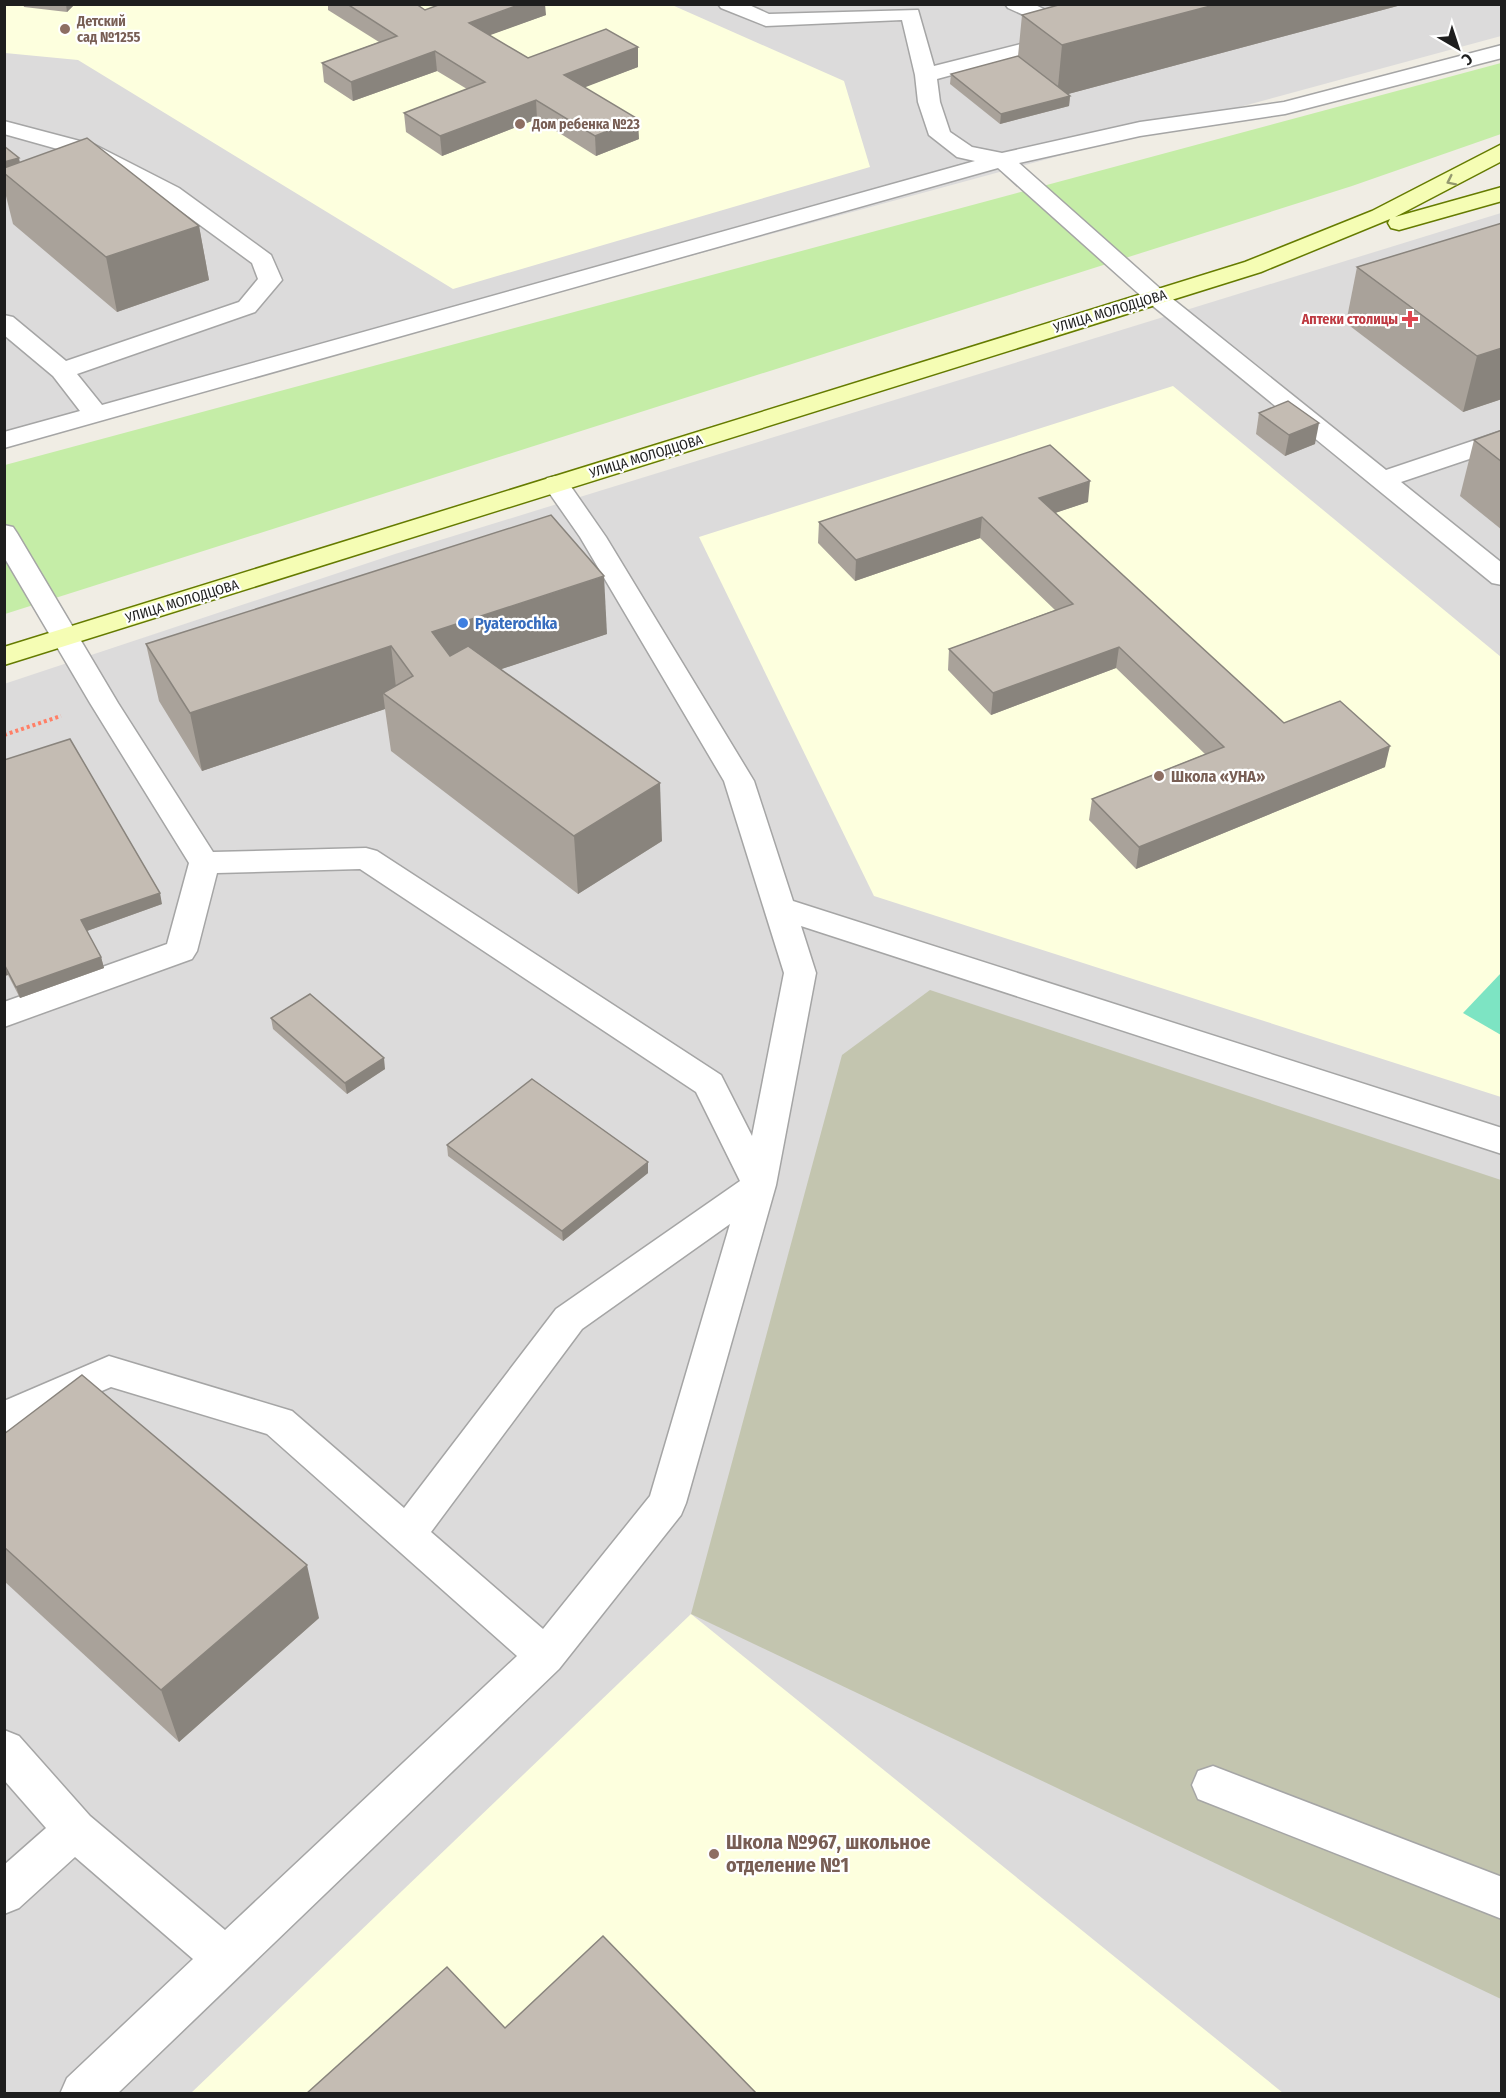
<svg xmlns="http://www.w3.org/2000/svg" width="1506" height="2098" viewBox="0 0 1506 2098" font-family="'Fira Sans Condensed',sans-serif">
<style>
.residential{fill:#dcdbdb}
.education{fill:#fdffde}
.construction{fill:#c3c5af}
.grass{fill:#c5eda7}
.pitch{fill:#7de4c3}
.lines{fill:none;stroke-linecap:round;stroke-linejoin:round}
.lane-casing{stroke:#a5a5a5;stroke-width:3}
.secondary-casing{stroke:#657b00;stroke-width:3}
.path{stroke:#ff7f66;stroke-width:4;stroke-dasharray:3 3;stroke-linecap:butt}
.lane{fill:#fff;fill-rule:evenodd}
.secondary{fill:#f5fdb4;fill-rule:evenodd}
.wall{fill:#a9a29a}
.shaded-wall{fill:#89847d}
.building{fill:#c4bcb3;stroke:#89847d;stroke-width:1.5}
.oneway{stroke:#949970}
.education-dot{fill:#8d6e63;stroke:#fff;stroke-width:2}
.health-dot{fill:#e0444e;stroke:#fff;stroke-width:2}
.shop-dot{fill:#3f7fe0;stroke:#fff;stroke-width:2}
.labels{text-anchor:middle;stroke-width:4.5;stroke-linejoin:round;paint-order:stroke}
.far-education-label{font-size:14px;font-weight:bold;fill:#785e54;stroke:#fff;text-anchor:start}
.far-street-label{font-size:14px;fill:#1e1e1e;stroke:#fff}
.far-health-label{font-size:14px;font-weight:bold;fill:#be3a42;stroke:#fff;text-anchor:end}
.shop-label{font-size:16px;font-weight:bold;fill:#366cbe;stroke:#fff;text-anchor:start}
.education-label{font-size:16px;font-weight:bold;fill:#785e54;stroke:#fff;text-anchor:start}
.near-education-label{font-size:20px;font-weight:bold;fill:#785e54;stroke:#fff;text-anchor:start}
</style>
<rect width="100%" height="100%" fill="#f0ede4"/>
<g class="residential">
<path d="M5,5H1501V36L5,442Z"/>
<path d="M1501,213V2093H5L4,684L395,554Z"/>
</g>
<g class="education">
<path d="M4,5H672L844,81L870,167L453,289L78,60L5,53Z"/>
<path d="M1173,386L1501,657V1097L874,896L699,537Z"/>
<path d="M691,1614L1283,2093L190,2094Z"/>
</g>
<path class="construction" d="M930,990L1501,1180V1999L691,1614L842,1055Z"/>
<path class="grass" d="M1501,63V134L1352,186L5,614V465Z"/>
<path class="pitch" d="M1501,973V1035L1463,1013Z"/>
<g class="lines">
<defs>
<g id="lane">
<path d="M718,4H747L769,14L918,10L934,66L1064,33L1008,8L1005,4H1033L1081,26L1084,30L1081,34L1070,35L1072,39L1069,43L937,79L940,102L950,132L972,147L1002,153L1140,122L1284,102L1502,45V58L1285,114L1140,136L1019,163L1164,292L1386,470L1502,431V448L1401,482L1502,563V585L1492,583L1148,302L998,168L4,448V432L80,411L53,376L4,335V315L13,317L66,361L239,302L258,279L252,263L163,198L79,155L4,134V121L95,145L179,188L271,255L282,280L255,312L77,374L102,405L975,161L957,157L929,135L918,102L915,75L902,20L766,26L721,8Z"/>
<path d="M556,476L565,478L606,537L754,781L793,901L1502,1128V1154L801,926L816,973L776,1185L686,1503L681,1515L559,1669L117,2094H60L67,2078L193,1959L75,1857L19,1908L4,1914V1865L46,1828L4,1780V1730L19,1736L90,1816L225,1930L517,1656L267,1434L111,1387L4,1433V1401L109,1356L292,1411L404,1508L556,1309L740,1181L696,1092L360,869L217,873L197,951L192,959L4,1027V1002L167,944L189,863L90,703L4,557V525L13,527L17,533L118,703L213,852L366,848L377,851L721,1075L752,1136L784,973L724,781L580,537L543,484L547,478ZM730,1224L650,1496L543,1629L431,1532L582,1329Z"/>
<path d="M1213,1766L1502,1877V1919L1198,1799L1192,1785L1198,1771Z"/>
</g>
<path id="secondary" d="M1502,144V161L1395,217L1502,187V201L1399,230L1391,228L1388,223L1390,219L1261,272L4,665V647L1245,262L1372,211Z"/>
</defs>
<use href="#lane" class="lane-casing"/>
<use href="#secondary" class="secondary-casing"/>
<path class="path" d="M4,735L61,716"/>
<use href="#lane" class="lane"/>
<use href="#secondary" class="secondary"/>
</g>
<g class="wall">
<path d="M23,4H75L67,12L24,7Z"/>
<path d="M328,4H416L425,10L546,15L489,35L528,58L638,47V67L584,87L639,139L596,156L537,119L442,156L406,132L404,113L467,89L437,71L353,101L324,82L322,63L379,42L328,10Z"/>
<path d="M1062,4H1405L1068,94L1070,96L1069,106L1000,124L950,84L951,74L1018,56L1022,15Z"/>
<path d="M4,146L20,163L199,226L209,280L117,312L13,224L4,188Z"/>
<path d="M1502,223V399L1463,412L1346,323L1357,267Z"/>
<path d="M1259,413L1315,444L1285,456L1256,434Z"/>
<path d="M1502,430V530L1460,496L1474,440Z"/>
<path d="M1088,502L1055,513L1284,723L1385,767L1136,869L1089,820L1092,799L1205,754L1116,668L991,715L948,670L949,649L1055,610L980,538L855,581L818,543L819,522Z"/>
<path d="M607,634L501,669L662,841L578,894L391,751L385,709L202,771L159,701L146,644Z"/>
<path d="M4,760L162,904L87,931L101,957L104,968L20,998L8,975L4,976Z"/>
<path d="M271,1018L385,1069L347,1094L273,1029Z"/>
<path d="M447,1145L648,1173L563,1241L448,1156Z"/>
<path d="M4,1434L319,1618L179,1742L4,1581Z"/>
</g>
<g class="shaded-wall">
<path d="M66,4H75L67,12Z"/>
<path d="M521,4H545L546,15L471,42L469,23Z"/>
<path d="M1218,4H1405L1057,97L1062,45Z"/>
<path d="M638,47V67L565,95L564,75Z"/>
<path d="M435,51L437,71L353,101L351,82Z"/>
<path d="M1070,96L1069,106L1000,124L1001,114Z"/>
<path d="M536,100L537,119L442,156L440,136Z"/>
<path d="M638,119L639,139L596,156L595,136Z"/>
<path d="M19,158L21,168L5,173L4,162Z"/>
<path d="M199,226L209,280L117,312L106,257Z"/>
<path d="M1502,348V399L1463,412L1477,356Z"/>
<path d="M1319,423L1315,444L1285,456L1289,435Z"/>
<path d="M1090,481L1088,502L1037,519L1039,498Z"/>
<path d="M982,517L980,538L855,581L856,560Z"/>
<path d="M604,576L607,634L439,690L432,632Z"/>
<path d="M391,646L398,704L383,693L385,709L202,771L190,713Z"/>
<path d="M1119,647L1116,668L991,715L993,693Z"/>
<path d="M1390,746L1385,767L1136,869L1139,847Z"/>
<path d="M660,783L662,841L578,894L574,836Z"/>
<path d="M160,893L162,904L84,932L81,920Z"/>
<path d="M101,957L104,968L20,998L16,987Z"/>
<path d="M4,964L8,975L4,976Z"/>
<path d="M384,1058L385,1069L347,1094L345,1083Z"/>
<path d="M648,1162V1173L563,1241L562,1231Z"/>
<path d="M307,1565L319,1618L179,1742L161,1690Z"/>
</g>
<g class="building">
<path d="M347,4H416L425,10L441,4H521L469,23L528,58L606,29L638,47L564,75L638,119L595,136L536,100L440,136L404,113L485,82L435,51L351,82L322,63L397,36Z"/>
<path d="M1062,4H1218L1062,45L1022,15Z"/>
<path d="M1018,56L1070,96L1001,114L951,74Z"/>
<path d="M87,138L199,226L106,257L4,173V168Z"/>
<path d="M4,146L19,158L4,162Z"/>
<path d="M1502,223V348L1477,356L1357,267Z"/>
<path d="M1288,401L1319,423L1289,435L1259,413Z"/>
<path d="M1502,430V462L1474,440Z"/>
<path d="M1050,445L1090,481L1039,498L1284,723L1340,701L1390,746L1139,847L1092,799L1224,747L1119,647L993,693L949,649L1073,604L982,517L856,560L819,522Z"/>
<path d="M551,515L604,576L432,632L450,656L468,646L660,783L574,836L383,693L413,676L391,646L190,713L146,644Z"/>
<path d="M70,739L160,893L81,920L101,957L16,987L4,964V760Z"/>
<path d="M310,994L384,1058L345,1083L271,1018Z"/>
<path d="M532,1079L648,1162L562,1231L447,1145Z"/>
<path d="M82,1375L307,1565L161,1690L4,1547V1434Z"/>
<path d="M603,1936L757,2094H306L447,1967L505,2028Z"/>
</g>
<defs><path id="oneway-chevron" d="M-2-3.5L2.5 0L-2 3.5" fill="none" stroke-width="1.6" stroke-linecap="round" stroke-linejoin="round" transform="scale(1.5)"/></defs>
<use class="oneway" href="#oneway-chevron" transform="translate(1451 181) rotate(154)"/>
<g class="education-dot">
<circle cx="65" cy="29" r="6"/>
<circle cx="520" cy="124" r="6"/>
<circle cx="1159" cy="776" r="6"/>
<circle cx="714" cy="1854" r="6"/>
</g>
<path class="health-dot" d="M1407 310h6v6h6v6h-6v6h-6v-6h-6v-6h6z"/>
<circle class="shop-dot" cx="463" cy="623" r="6"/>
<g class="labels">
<g class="far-education-label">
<text x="77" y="26">Детский<tspan x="77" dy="16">сад №1255</tspan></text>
<text x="532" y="129">Дом ребенка №23</text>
</g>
<g class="far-street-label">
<text transform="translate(1110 311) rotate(-17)" y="5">УЛИЦА МОЛОДЦОВА</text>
<text transform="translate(646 456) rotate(-17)" y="5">УЛИЦА МОЛОДЦОВА</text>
<text transform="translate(182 601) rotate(-17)" y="5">УЛИЦА МОЛОДЦОВА</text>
</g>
<g class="far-health-label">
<text x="1398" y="324">Аптеки столицы</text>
</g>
<g class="shop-label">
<text x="475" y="629">Pyaterochka</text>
</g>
<g class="education-label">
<text x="1171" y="782">Школа «УНА»</text>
</g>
<g class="near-education-label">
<text x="726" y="1849">Школа №967, школьное<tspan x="726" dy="23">отделение №1</tspan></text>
</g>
</g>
<rect width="1506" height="2098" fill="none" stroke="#1e1e1e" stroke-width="12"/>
<g transform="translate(1458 48) rotate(141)" stroke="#ffffff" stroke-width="4.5" paint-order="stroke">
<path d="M0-4.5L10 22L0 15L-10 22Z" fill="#1e1e1e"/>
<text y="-9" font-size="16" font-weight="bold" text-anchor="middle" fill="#1e1e1e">С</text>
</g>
</svg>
